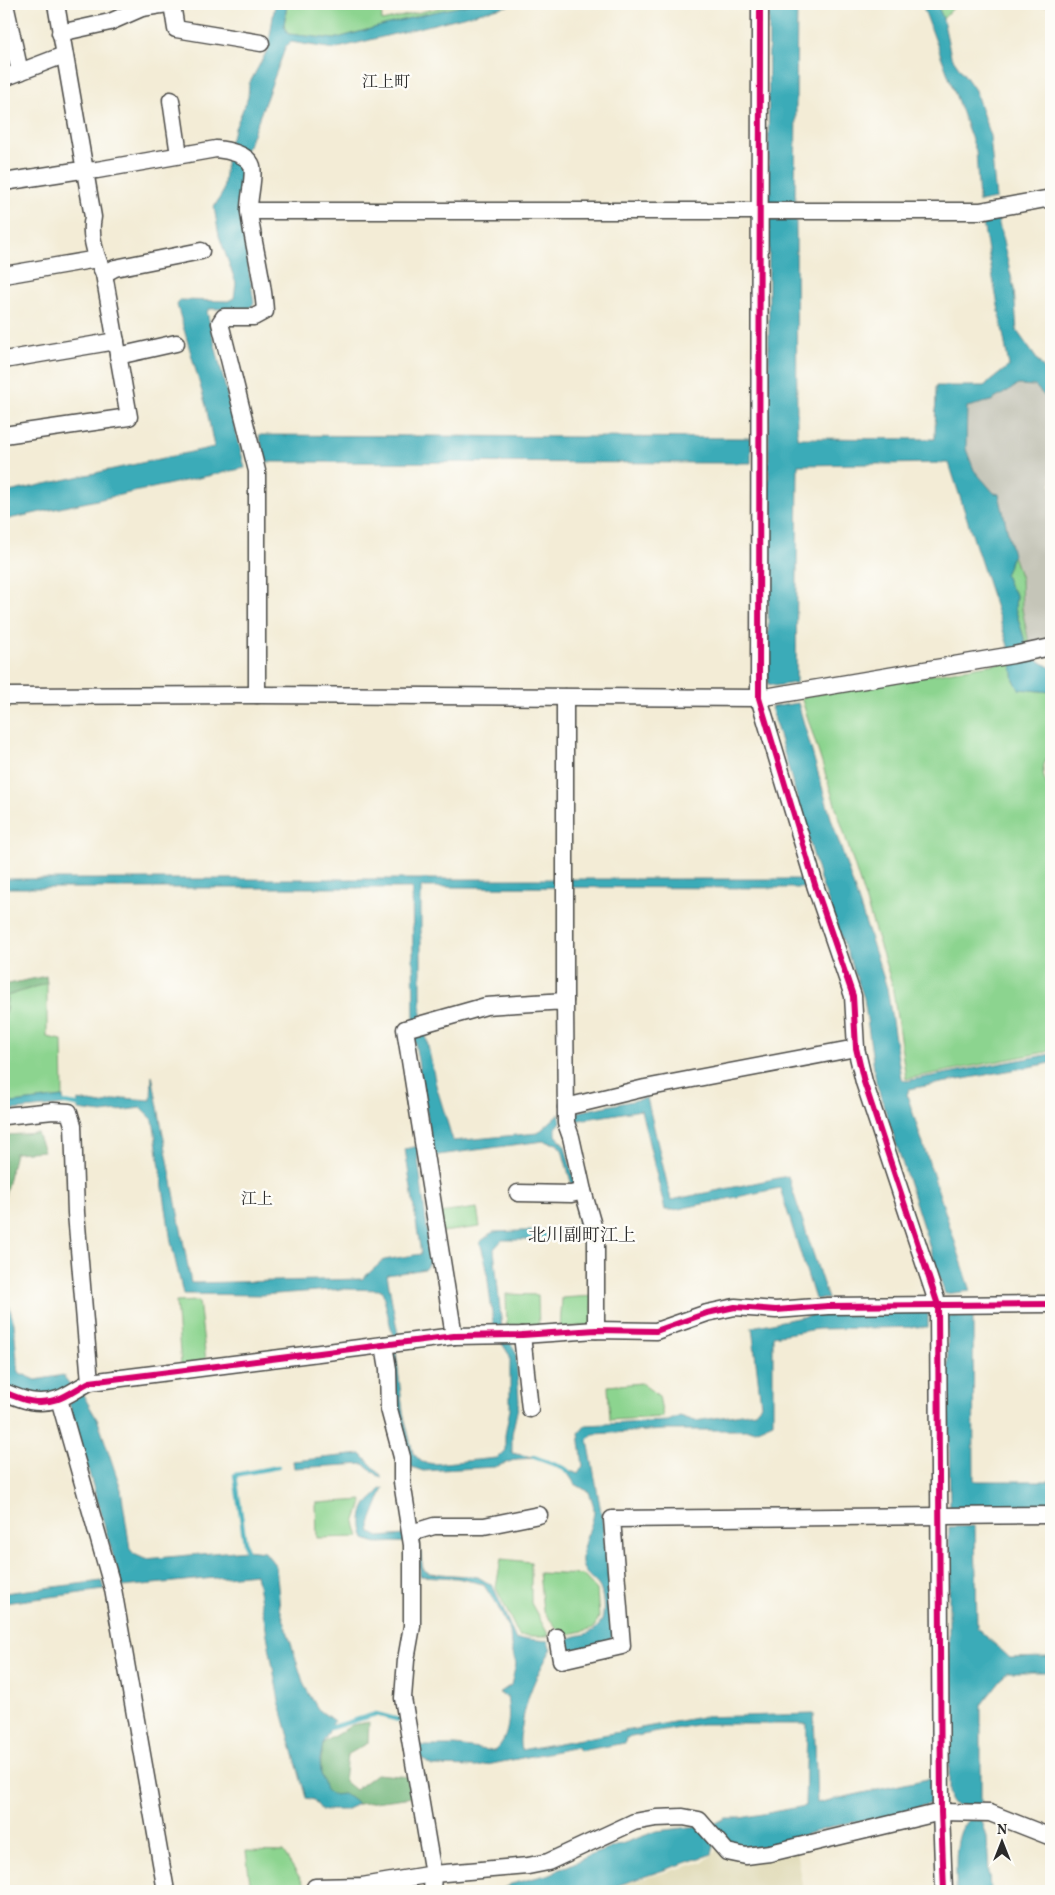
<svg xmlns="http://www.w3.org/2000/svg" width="1055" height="1895" viewBox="0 0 1055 1895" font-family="Vollkorn,'Noto Serif JP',serif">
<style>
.built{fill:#e1dcba}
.industrial{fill:#c5c5b8}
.green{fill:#8cd48f;stroke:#5c805d}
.forest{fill:#71b67a;stroke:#4e7052}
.water{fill:#3babb8;stroke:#336b72}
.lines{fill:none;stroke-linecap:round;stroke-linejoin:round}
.stream{stroke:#3babb8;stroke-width:4.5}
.minor-casing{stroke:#494845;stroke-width:19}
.minor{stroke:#fff;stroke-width:16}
.cycleway-casing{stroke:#fdfcf7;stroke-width:9}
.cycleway{stroke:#d6006c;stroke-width:6}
.labels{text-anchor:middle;stroke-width:5;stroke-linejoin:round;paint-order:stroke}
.neighbourhood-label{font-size:16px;fill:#2b2b2b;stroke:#fdfcf7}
.quarter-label{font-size:18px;fill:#2b2b2b;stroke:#fdfcf7}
</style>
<rect width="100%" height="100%" fill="#fdfcf7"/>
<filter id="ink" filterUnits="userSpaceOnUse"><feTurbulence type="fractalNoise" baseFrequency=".02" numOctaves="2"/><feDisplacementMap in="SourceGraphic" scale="10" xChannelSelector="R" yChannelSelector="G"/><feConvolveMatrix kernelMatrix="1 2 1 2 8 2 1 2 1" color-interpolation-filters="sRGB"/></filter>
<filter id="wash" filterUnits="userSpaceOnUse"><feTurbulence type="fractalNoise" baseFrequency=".0096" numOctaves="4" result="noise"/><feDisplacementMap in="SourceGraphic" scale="20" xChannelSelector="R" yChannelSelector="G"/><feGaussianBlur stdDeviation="1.12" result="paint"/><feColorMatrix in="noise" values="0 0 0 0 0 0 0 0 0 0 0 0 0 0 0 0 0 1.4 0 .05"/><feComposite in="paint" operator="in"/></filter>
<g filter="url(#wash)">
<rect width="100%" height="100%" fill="#f3ecd6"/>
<path class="built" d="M717,1850H796L803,1891H607L630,1882L704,1862Z"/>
<path class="industrial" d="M1018,385L1035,386L1051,403V643L1030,648L1022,609L1021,579L994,493L974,470L966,449L967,407L991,401Z"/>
<g class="green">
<path d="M287,4H381L382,21L455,4H472L425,14L334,39L288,34L284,26Z"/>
<path d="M937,4H1051V6L957,4L943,19Z"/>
<path d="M1013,555L1021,579L1022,609L1030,648H1027L1015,608L1016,595L1009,585L1005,575Z"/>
<path d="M1012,661L1014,681L1019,689L1051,692V753C1039,767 1042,777 1051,792V1051L906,1079L892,984L801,697Z"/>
<path d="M47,983V1037L62,1040L63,1097L4,1104V1015L6,1013L7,996Z"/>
<path d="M477,1208L480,1227L442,1232L439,1213Z"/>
<path d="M506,1294L538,1295L539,1328H507Z"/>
<path d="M592,1296L593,1325L560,1328L562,1298Z"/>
<path d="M199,1301L206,1361L181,1365L176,1302Z"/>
<path d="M641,1383L659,1396L663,1417L610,1420L608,1386Z"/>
<path d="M363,1500L355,1523L359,1537L317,1538L316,1503Z"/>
<path d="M501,1559L531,1562V1603L549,1636H519L496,1588Z"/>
<path d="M539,1573L583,1575L597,1590L599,1617L594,1628L563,1636L543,1611Z"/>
<path d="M246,1851L283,1852L308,1890L251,1891Z"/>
</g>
<g class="forest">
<path d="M46,976L47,983L7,996L6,1013L4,1015V985Z"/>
<path d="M4,1133L8,1135L37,1133L44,1151L15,1153L4,1199Z"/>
<path d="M369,1722L368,1743L347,1755L344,1781L355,1790L376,1774L411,1777L414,1797L358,1804C354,1802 349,1797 345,1795C341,1793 336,1796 333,1795C316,1791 321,1755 323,1743L352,1725Z"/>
</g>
<g class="water">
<path d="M275,4H287L284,25L288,34L334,39L425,14L472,4H515L334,49L291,42L286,46L250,142L243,154L241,163L243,179L239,205L254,303L250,308L209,309L207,312L245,468L4,520V493L214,447L206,406L177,305L180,300L228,301L234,298L236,283L219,236L214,207L223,192L228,145L248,97L249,84L268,49Z"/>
<path d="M769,4H797L795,203H768Z"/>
<path d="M922,4H937L943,19L951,56L975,90L990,136L996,199L979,202L976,151Z"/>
<path d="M997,215L1014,289L1017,331L1051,379V403L1035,386L1018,385L991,401L967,407L966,449L974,470L994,493L999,494L1013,555L1005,575L1009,585L1016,595L1015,608L1027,648L1031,656L1051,668V692L1019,689L1014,681L1010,652L949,463L798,465L796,683L775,686L768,684L769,220H796L797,438L935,439L936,386H984L1009,366L982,218Z"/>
<path d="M259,435L751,438V463L266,462Z"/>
<path d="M798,703L831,818L887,988L901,1078L906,1081L1051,1054V1063L909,1089L907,1095L971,1291L945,1294L876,1082L864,998L821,882L771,707Z"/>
<path d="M4,879H804L807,888L421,887V1018L414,1021L412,888H4Z"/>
<path d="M425,1031L436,1085L453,1141L538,1133L559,1114L561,1122L556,1128V1135L565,1146L576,1187L573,1189L562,1150L557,1144L543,1141L431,1156L432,1144L414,1037Z"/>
<path d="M152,1075L191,1283L362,1279L384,1260L421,1254L405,1149L418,1146V1159L431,1260L425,1269L387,1275L398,1334L396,1352L403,1412L413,1453L422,1462L434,1464L497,1458L505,1450V1435L510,1409V1356L501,1342H510L516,1352L519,1402L512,1434V1453L538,1458L517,1459L495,1467L423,1471L409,1466L396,1412L393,1337L382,1290L345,1289L262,1295L183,1294L171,1242L153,1120L141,1108L102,1113L78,1110V1100L101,1104L123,1098L151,1100Z"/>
<path d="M63,1097L64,1105L4,1111V1104Z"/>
<path d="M647,1098L671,1200L788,1176L828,1299H815L780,1188L674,1210H665L641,1110L574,1121L572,1113Z"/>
<path d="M576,1202H581L586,1220L588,1240H502L494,1249L502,1329L494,1330L486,1264L480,1242L493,1232L574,1229L578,1224Z"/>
<path d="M4,1289L14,1323L18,1372L36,1380L63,1375L71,1386L50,1393L30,1396L4,1388L5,1355Z"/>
<path d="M928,1312V1327L818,1329L773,1336V1422L755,1430H665L593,1434L588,1440L602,1517L614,1632L610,1641L572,1650L563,1644C572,1631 591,1640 601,1622C605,1615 604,1592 598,1585C592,1578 584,1574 582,1564C580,1543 593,1528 594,1511C594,1505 591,1498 589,1492L575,1484L564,1468L578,1474L583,1466L579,1433L586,1425L668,1421L680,1416L695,1421L755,1412L761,1405L752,1327L822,1313Z"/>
<path d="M947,1316H973L974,1481H1051V1506L950,1507Z"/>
<path d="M82,1393L98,1421L121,1489L130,1549L134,1554L145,1559L246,1550L265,1552L276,1566L280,1608L304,1685L318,1709L334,1721L323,1743L320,1760L321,1774L326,1790L332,1795L344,1794L358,1804L345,1810H321L314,1800L306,1798L279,1701L256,1574L122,1587L69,1403Z"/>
<path d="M361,1454L381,1475V1478L364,1464L294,1468L293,1461Z"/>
<path d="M384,1488L370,1524L371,1533L379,1537L405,1535L407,1542L376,1543L365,1539C361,1528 360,1515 367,1504C372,1498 376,1497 380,1489Z"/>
<path d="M975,1526L977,1628L1010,1658L1051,1657V1672H1007L981,1705V1805H955L950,1802L949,1790V1527Z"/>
<path d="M419,1541L423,1569L429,1573L478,1577L493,1586L516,1640L528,1639L548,1641L551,1650C536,1676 526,1696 522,1726C520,1735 519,1742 521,1750L701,1717L814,1714L817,1803L932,1778V1803L874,1820L847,1823L800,1836L770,1846L744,1847L731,1845L712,1825L726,1818H741L805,1806L807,1724H701L626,1738L625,1743L579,1751L577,1747L477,1767L432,1766L418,1756L415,1722L421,1746H456L494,1751C510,1739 510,1715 507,1697L499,1693L511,1685L516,1664L511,1646L510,1632L498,1607L483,1584L457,1578L420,1576Z"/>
<path d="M102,1581L104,1590L4,1603V1593Z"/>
<path d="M968,1820H982L987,1837L990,1891H956C957,1870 952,1836 968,1820Z"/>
<path d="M698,1826L714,1845L712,1854L601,1891H498L511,1884L550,1874L591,1855L657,1831Z"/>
</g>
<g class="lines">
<g class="stream">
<path d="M58,1102L82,1106"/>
<path d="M534,1457L564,1468L568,1471"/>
<path d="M246,1550L235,1475L278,1467"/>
<path d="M330,1728L376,1714L403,1721"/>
</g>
</g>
</g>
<g filter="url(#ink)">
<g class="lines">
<defs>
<g id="minor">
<path d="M5,4L20,72"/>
<path d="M172,4L176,29L261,43"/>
<path d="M760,4L759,698L816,888L853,996L856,1048L864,1082L938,1305L941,1812L944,1891"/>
<path d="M60,33L110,22L142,8L167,4"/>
<path d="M4,78L64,55"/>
<path d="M171,100L179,155"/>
<path d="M4,182L75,171L97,170L216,149C227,150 248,154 252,166C255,176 248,200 249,212C253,245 263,277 265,311L254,317H224L220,323L257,471V695"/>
<path d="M249,211H980L1051,198"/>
<path d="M104,274L115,268L201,251"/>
<path d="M4,275L97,259"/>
<path d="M118,356L176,343"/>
<path d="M4,360L116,341"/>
<path d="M4,435L129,417L104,274C96,257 89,235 93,217L56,4"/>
<path d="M4,696L257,695L759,698L1013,655L1051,647"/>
<path d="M565,697V1001"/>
<path d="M566,1107L645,1088L856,1048"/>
<path d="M4,1116L53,1111L69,1112L73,1125L76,1213L90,1382"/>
<path d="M518,1193L571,1194L583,1191"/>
<path d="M522,1335L530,1409"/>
<path d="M454,1336L405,1029L486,1006L565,1001L566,1123L571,1137L583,1191L596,1236V1330"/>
<path d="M384,1345L388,1369L389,1409L402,1457V1482L412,1545V1626L406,1660L403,1698L433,1874L432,1891"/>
<path d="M4,1392C23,1400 37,1406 58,1399C66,1397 81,1386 90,1382L454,1336L522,1335L596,1330L656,1331L707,1313L735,1307L776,1310L828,1306L1051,1304"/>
<path d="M59,1399L113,1589L166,1891"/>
<path d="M411,1533L434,1526H484L539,1515"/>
<path d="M557,1637L561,1660L622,1646L612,1519L1051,1515"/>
<path d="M315,1887L362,1886L433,1874L528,1866L548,1862L634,1822L656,1818L683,1817L699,1820L727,1852L746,1856L770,1853L941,1812L990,1813L1051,1837"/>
</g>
</defs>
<use href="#minor" class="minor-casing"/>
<use href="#minor" class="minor"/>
<defs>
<g id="cycleway">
<path d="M760,4L759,698L816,888L853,996L856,1048L864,1082L938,1305L941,1812L944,1891"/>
<path d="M4,1392C23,1400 37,1406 58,1399C66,1397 81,1386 90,1382L454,1336L522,1335L596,1330L656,1331L707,1313L735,1307L776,1310L828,1306L1051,1304"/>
</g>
</defs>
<use href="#cycleway" class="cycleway-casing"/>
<use href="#cycleway" class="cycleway"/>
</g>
</g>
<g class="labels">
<g class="neighbourhood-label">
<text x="386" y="87">江上町</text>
<text x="257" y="1204">江上</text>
</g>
<g class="quarter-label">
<text x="582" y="1241">北川副町江上</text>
</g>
</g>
<rect width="1055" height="1895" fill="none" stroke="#fdfcf7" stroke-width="20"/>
<g transform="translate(1002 1842)" stroke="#fdfcf7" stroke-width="4" paint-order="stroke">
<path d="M0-4L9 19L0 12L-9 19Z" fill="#2b2b2b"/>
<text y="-8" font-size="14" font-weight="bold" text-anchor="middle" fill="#2b2b2b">N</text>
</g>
</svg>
